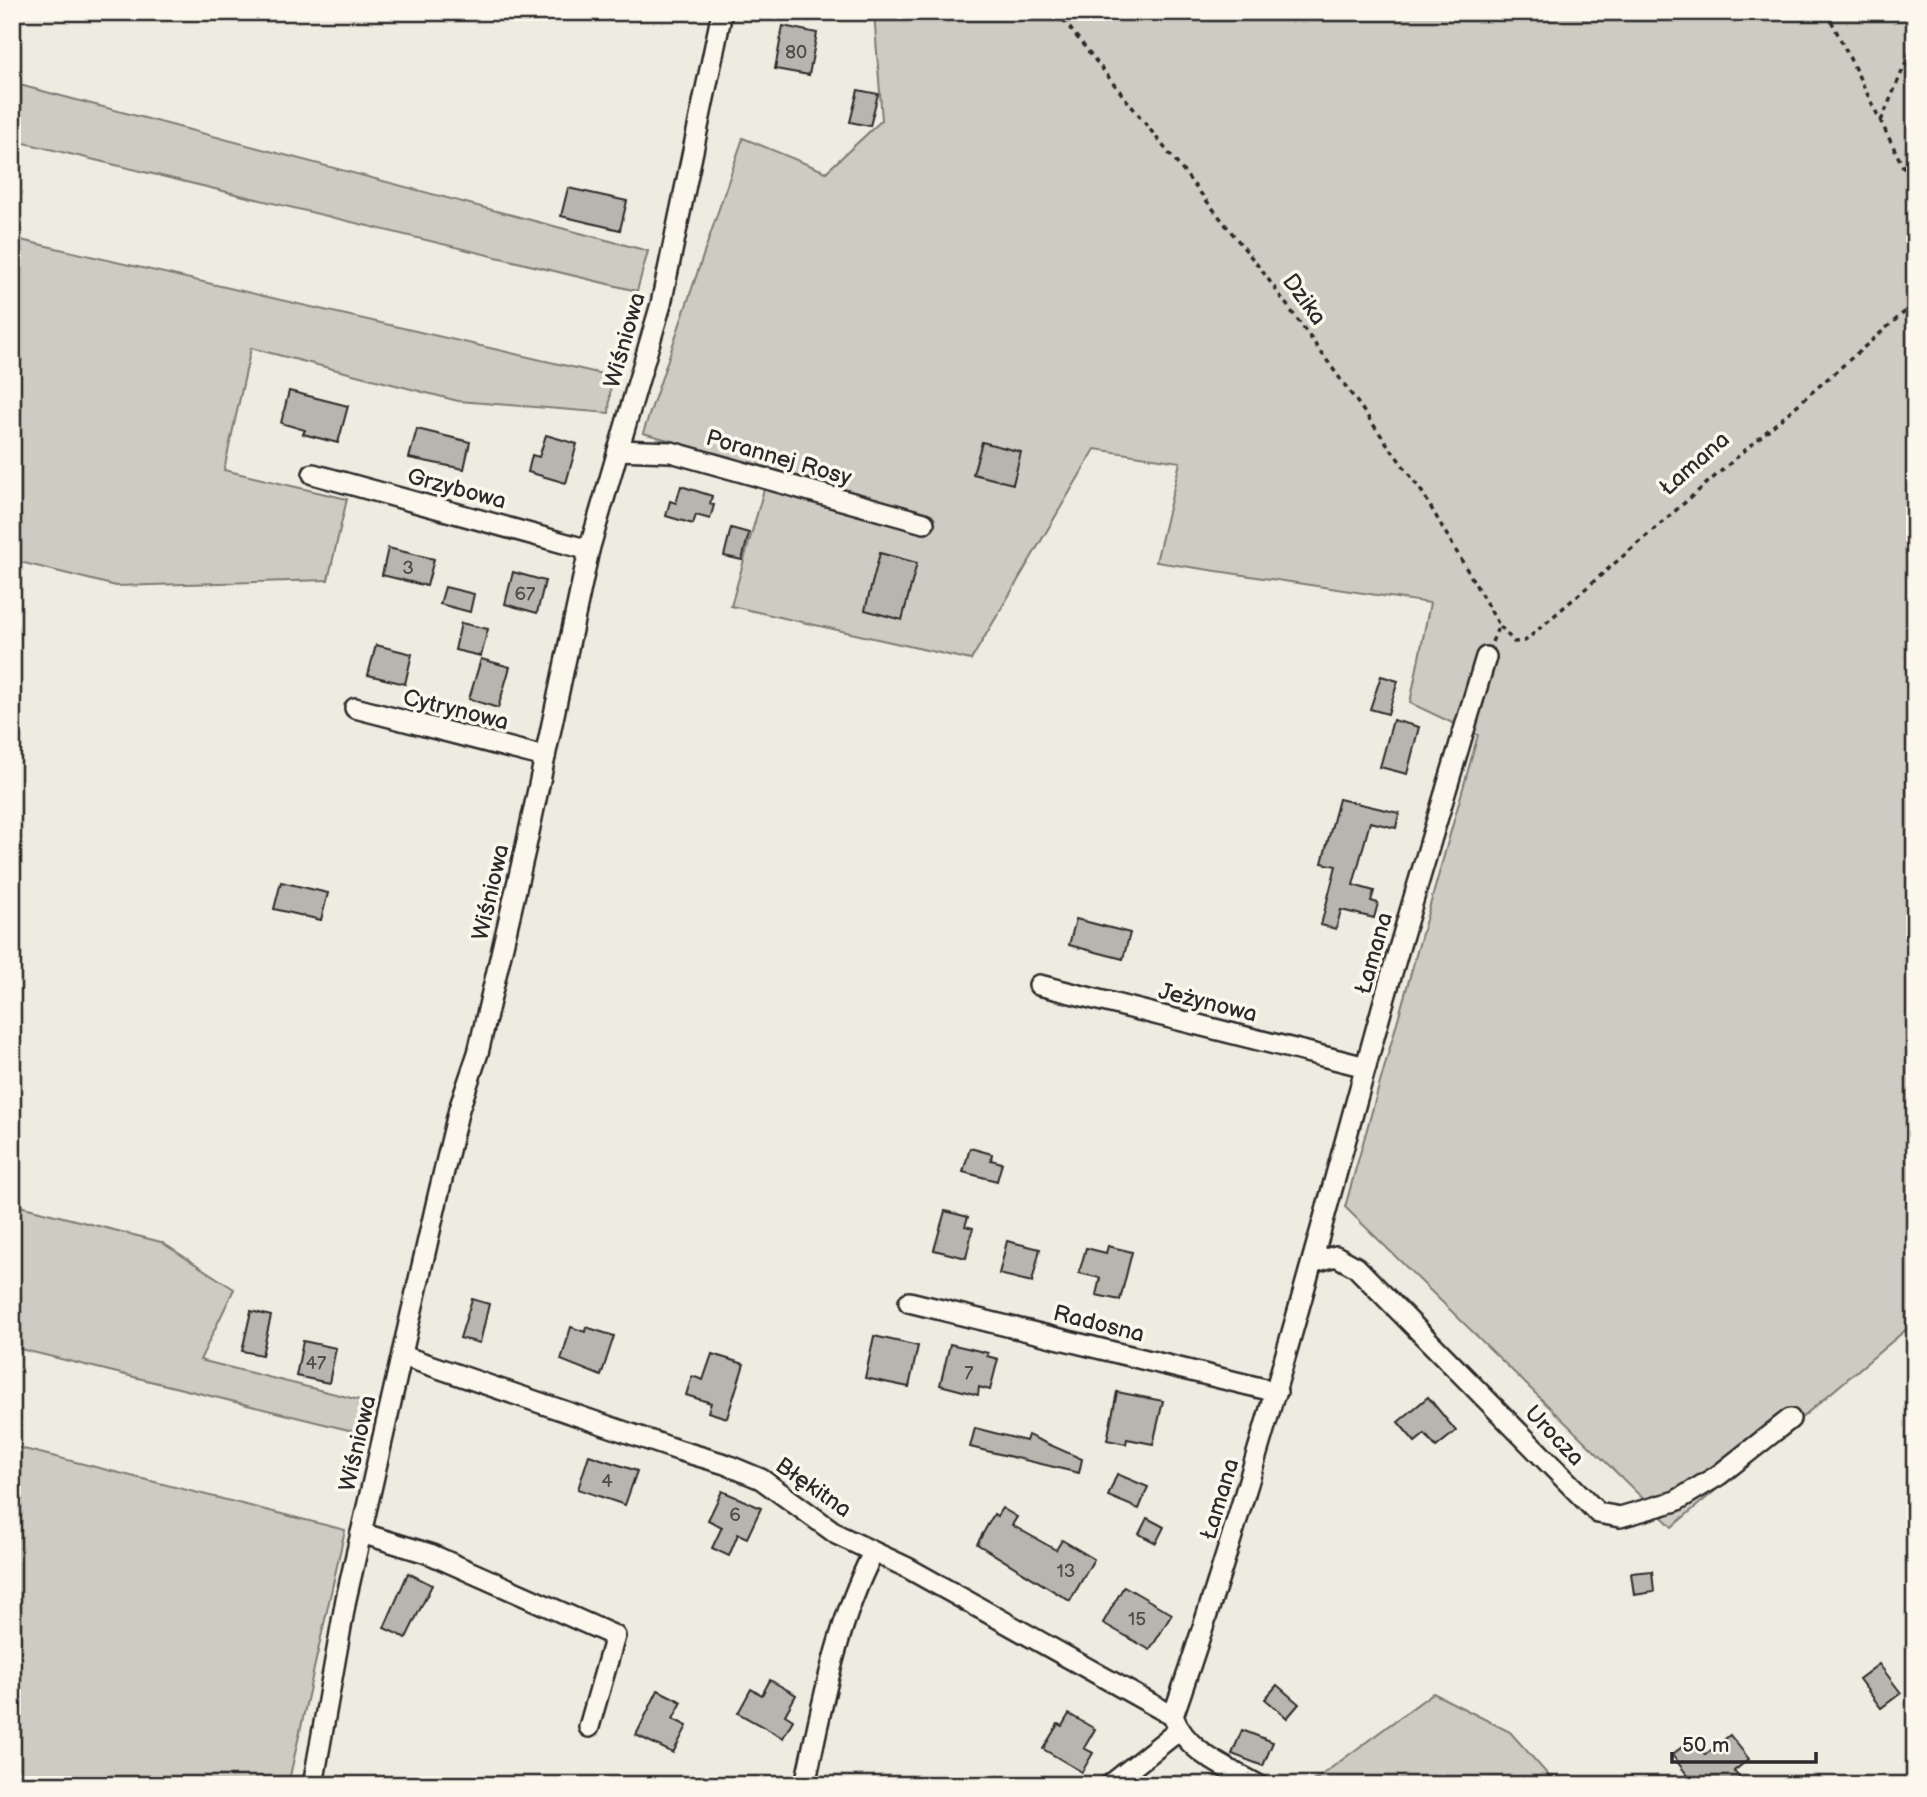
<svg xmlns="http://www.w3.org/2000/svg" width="1927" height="1797" viewBox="0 0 1927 1797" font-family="'Balsamiq Sans',sans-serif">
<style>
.green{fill:#cecbc2;stroke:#7c7b76;stroke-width:2}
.building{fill:#b8b5ae;stroke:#2b2b2b;stroke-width:2}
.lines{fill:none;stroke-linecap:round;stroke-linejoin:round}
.street-casing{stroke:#2b2b2b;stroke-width:24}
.path{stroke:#2b2b2b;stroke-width:3.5;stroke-dasharray:5 5;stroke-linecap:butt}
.street{stroke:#fbf7ec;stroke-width:19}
.labels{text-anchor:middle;stroke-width:7;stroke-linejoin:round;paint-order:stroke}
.number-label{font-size:19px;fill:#4e4e4c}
.street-label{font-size:23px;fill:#2b2b2b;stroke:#fbf7ec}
</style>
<rect width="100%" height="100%" fill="#eeebe0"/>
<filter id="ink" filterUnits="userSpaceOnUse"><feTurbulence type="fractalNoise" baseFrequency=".0143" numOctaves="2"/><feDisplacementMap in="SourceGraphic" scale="14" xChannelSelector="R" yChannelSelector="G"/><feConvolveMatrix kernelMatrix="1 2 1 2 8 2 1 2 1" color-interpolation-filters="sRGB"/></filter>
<g filter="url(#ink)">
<g class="green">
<path d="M874,12H1915V1322L1672,1527L1345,1207L1478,735L1410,703L1430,603L1156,562L1180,462L1095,449L971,660L731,606L770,468L643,433L743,138L826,172L882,120Z"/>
<path d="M12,83L648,251L637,291L12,140Z"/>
<path d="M12,238L611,376L609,413L458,401L251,348L224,470L347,499L328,580L116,586L12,560Z"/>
<path d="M12,1204L161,1242L234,1289L200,1360L375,1404L365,1434L12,1347Z"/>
<path d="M12,1446L345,1530L288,1785H12Z"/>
<path d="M1433,1693L1510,1732L1557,1785H1308Z"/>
</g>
<g class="building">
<path d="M783,26L817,33L809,75L775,69Z"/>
<path d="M858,90L878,94L870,126L850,122Z"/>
<path d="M568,188L627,201L620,230L561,216Z"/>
<path d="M289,391L348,406L338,443L303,434L305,430L281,423Z"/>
<path d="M417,429L470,442L464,469L409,458Z"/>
<path d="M546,435L577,444L566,483L528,472L532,455L539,457Z"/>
<path d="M982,442L1021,452L1013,484L973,474Z"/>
<path d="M681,486L712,496L710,504L714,505L710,519L696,515L693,524L666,516L670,501L676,503Z"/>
<path d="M731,528L749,533L742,560L724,556Z"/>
<path d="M388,548L434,559L427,586L382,575Z"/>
<path d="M880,553L917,563L902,620L865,610Z"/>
<path d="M513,572L545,581L537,613L505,604Z"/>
<path d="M445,587L474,594L470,612L440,604Z"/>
<path d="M461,623L488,629L481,656L455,650Z"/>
<path d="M376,645L412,654L405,684L368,675Z"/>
<path d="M481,659L510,667L498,708L469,699Z"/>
<path d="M1381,676L1398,681L1388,714L1370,709Z"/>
<path d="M1393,720L1419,727L1407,774L1380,767Z"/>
<path d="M1339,799L1399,813L1396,828L1370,822L1353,885L1374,891L1371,901L1378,903L1374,918L1341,910L1336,929L1321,925L1336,866L1322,863Z"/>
<path d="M281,882L328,893L321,920L274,909Z"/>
<path d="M1076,919L1130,933L1123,959L1069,945Z"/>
<path d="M970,1148L992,1154L991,1160L1002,1163L997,1181L963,1172Z"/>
<path d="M945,1211L968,1217L965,1226L973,1228L966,1258L934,1250Z"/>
<path d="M1007,1241L1040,1249L1032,1282L999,1274Z"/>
<path d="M1108,1246L1132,1252L1120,1300L1096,1295L1100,1278L1079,1273L1086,1248L1106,1253Z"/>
<path d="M472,1299L489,1304L480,1343L460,1338Z"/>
<path d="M251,1311L271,1316L262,1355L242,1351Z"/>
<path d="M571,1327L585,1332L586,1327L614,1336L601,1376L561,1360Z"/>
<path d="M874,1336L918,1346L909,1387L865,1378Z"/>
<path d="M303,1341L336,1348L329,1383L296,1376Z"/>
<path d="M950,1344L988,1353L987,1356L998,1359L990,1390L979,1387L978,1395L940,1385Z"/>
<path d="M712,1354L744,1364L727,1418L708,1412L711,1403L686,1395L692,1376L703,1380Z"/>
<path d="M1117,1392L1163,1401L1153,1444L1127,1439L1126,1444L1107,1440Z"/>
<path d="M1428,1397L1456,1431L1436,1447L1425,1434L1415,1442L1398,1422Z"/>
<path d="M975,1428L1026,1441L1028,1435L1082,1459L1079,1473L970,1447Z"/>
<path d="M589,1455L637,1471L625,1505L578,1489Z"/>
<path d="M1117,1474L1148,1487L1139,1509L1108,1496Z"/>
<path d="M722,1491L761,1508L747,1538L738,1534L729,1556L712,1548L722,1527L708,1520Z"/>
<path d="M1002,1508L1017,1517L1012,1525L1056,1550L1062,1540L1094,1559L1070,1601L977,1544L994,1514L997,1516Z"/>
<path d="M1147,1518L1164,1527L1156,1543L1139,1534Z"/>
<path d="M1652,1571L1654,1592L1634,1595L1631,1573Z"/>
<path d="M408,1573L432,1585L406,1638L384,1628Z"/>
<path d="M1124,1586L1172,1614L1150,1650L1103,1623Z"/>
<path d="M1879,1664L1901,1693L1881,1708L1859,1679Z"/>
<path d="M770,1680L796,1695L785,1715L793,1720L783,1738L738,1713L751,1689L762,1695Z"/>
<path d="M1277,1685L1299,1704L1287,1718L1265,1699Z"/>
<path d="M658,1690L682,1702L673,1719L687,1726L673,1753L636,1735Z"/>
<path d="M1069,1714L1095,1729L1084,1748L1093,1753L1082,1772L1043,1749L1058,1724L1062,1726Z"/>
<path d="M1242,1730L1273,1742L1263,1766L1232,1754Z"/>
<path d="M1730,1735L1749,1759L1734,1771L1745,1785H1695L1672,1755L1692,1739L1705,1755Z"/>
</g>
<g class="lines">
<defs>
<g id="street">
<path d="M618,450L671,452L924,523"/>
<path d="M313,474L589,550"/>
<path d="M355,708L545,757"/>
<path d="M1039,985L1366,1067"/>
<path d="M1312,1263L1336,1256L1356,1267L1598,1513L1620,1517L1676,1501L1719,1475L1790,1419"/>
<path d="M909,1302L1277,1392"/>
<path d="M403,1356L678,1450L725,1464L761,1479L838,1535L906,1567L1173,1716"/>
<path d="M361,1533L430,1554L615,1636L589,1727"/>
<path d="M313,1785L346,1599L438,1196L459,1109L478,1053L526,846L589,550L661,304L722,12"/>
<path d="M805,1785C822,1706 836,1625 873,1553"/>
<path d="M1110,1785L1178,1731"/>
<path d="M1258,1785C1226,1767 1186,1752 1173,1716C1254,1483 1316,1246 1382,1008C1415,891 1451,774 1486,657"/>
</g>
</defs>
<use href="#street" class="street-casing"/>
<g class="path">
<path d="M1057,12L1263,272L1422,492L1499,625"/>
<path d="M1827,12L1915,191"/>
<path d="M1881,121L1915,41"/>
<path d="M1492,642L1499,625L1514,642L1525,641L1915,303"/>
</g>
<use href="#street" class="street"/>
</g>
</g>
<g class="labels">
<g class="number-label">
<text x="796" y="58">80</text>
<text x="408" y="574">3</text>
<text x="525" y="600">67</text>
<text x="316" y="1369">47</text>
<text x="969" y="1379">7</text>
<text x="607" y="1487">4</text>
<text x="735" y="1521">6</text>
<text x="1066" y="1577">13</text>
<text x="1137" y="1625">15</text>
</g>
<g class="street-label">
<text transform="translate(1305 299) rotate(54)" y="8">Dzika</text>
<text transform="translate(624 340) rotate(-74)" y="8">Wiśniowa</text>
<text transform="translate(779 457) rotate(16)" y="8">Porannej Rosy</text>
<text transform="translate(1694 463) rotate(-41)" y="8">Łamana</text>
<text transform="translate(457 488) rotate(15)" y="8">Grzybowa</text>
<text transform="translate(456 709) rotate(14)" y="8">Cytrynowa</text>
<text transform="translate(490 892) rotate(-77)" y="8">Wiśniowa</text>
<text transform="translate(1373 953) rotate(-74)" y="8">Łamana</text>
<text transform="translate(1208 1002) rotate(14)" y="8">Jeżynowa</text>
<text transform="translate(1099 1323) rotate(14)" y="8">Radosna</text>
<text transform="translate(1555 1435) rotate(46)" y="8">Urocza</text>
<text transform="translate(357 1443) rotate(-77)" y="8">Wiśniowa</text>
<text transform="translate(814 1487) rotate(35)" y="8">Błękitna</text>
<text transform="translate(1219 1499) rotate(-73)" y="8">Łamana</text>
</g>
</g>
<rect width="1927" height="1797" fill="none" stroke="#fbf7ec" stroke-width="42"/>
<rect x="21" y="21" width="1885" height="1755" fill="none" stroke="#2b2b2b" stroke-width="2.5" filter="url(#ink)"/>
<path d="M1672 1752v10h144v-10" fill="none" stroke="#2b2b2b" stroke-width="3.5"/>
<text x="1682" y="1752" font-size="21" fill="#2b2b2b" stroke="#fbf7ec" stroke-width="5" paint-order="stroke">50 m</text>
</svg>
